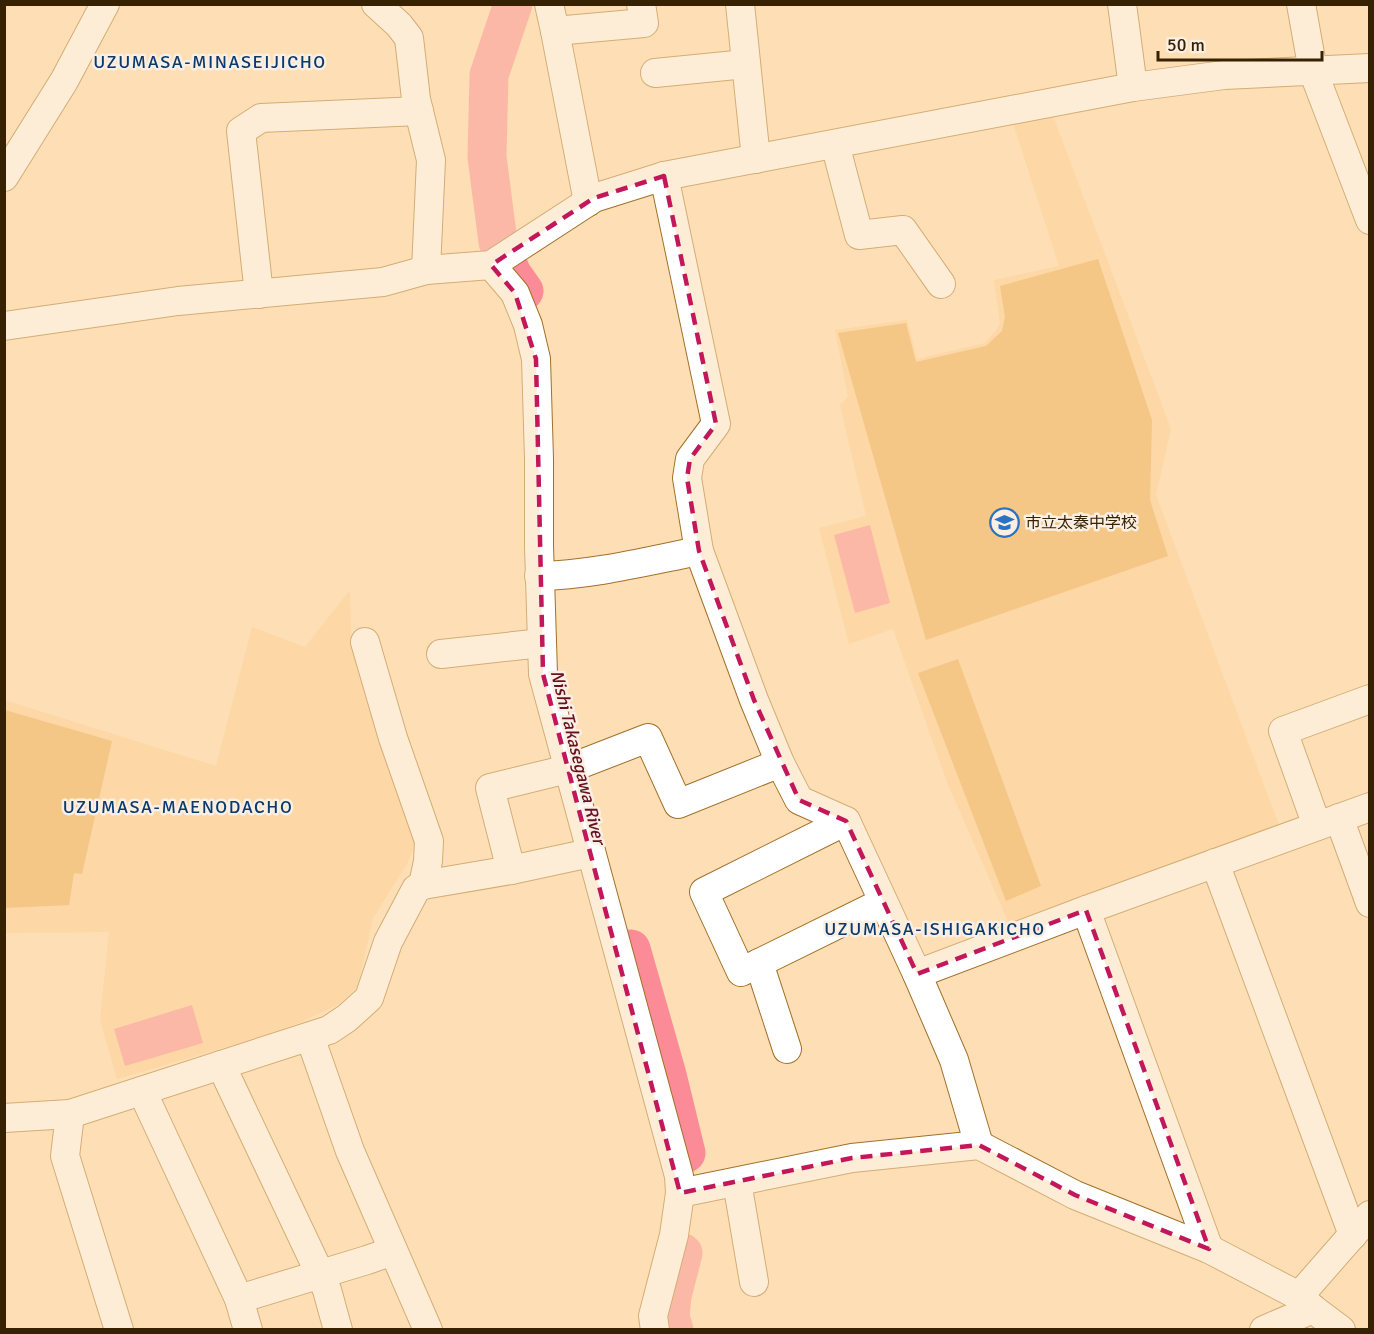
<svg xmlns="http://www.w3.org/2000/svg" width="1374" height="1334" viewBox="0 0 1374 1334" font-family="Signika,'Noto Sans JP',sans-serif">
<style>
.built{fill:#fcce92}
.green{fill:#e8aa51}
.water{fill:#fb8b97}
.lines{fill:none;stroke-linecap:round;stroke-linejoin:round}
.river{stroke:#fb8b97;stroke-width:39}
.minor-casing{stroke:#a17128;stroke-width:30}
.minor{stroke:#fff;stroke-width:28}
.marked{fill:none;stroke:#c2185b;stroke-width:4.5;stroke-dasharray:12 8;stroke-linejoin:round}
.labels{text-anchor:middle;stroke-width:5;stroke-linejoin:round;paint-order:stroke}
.poi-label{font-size:16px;fill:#362203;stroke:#faefe2;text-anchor:start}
.neighbourhood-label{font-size:18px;letter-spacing:1.5px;fill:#0b3a6d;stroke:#faefe2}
.water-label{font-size:18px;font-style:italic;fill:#681024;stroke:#faefe2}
</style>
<rect width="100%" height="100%" fill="#fedeb5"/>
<g class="built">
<path d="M1053,116L1171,429L1156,495L1280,828L1011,928L947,782L893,629L849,644L819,528L866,516L840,405L848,397L835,330L907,320L917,359L985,343L994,333L1000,324L994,280L1059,266L1013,123Z"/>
<path d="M350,590L351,637L358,672L416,842L407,864L373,918L358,986L339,1004L299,1023L254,1039L117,1079L100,1020L109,932L5,933L4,700L216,766L252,627L305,647Z"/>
</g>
<g class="green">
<path d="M1098,259L1152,420L1150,500L1168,556L926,640L838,333L906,323L916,362L986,346L1002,331L1005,317L1000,286Z"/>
<path d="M958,659L1041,886L1006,901L918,673Z"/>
<path d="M5,710L112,741L82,874L74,873L69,905L5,908Z"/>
</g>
<g class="water">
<path d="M870,525L890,603L855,613L834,535Z"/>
<path d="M192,1005L203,1043L125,1066L114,1029Z"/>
</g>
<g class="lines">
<g class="river">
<path d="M513,4L489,75L487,157L498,242L512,274L524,291"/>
<path d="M631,949L667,1075L686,1153"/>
<path d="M674,1330L670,1316L672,1296L683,1253"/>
</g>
<defs>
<g id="minor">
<path d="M376,4L399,25L409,38L416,99L431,160L426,270"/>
<path d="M549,4L555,31L588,202"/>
<path d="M740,4L756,159"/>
<path d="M1122,4L1133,87"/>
<path d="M1301,4L1313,71L1370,220"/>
<path d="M555,31L644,23L641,4"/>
<path d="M655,73L746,64"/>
<path d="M835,144L859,235L903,230L941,284"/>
<path d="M664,176L716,424L690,459L687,478L699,551L754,700L780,763L799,800L846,821L917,974L954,1060L979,1145"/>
<path d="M4,177L64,81L105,4"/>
<path d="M491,265L515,293L528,325L536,359L539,459V546L543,674L679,1176L680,1193L674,1235L653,1316L655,1330"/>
<path d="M259,294L241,131L261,118L419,111"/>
<path d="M4,326L178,301L383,282L426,270L491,265L594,198L664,176L1133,87L1224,75L1370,68"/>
<path d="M539,576C593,575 647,561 699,551"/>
<path d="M365,642L393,738L429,841L428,861L423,885"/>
<path d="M441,654L542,643"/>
<path d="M1339,818L1370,903"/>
<path d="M846,821L704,892L741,972L883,902"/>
<path d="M1317,826L1283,731L1370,699"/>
<path d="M1215,863L1353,1235"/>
<path d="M511,870L490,788L568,769L648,738L678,804L780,763"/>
<path d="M1086,910L1209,1249"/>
<path d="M759,963L787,1049"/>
<path d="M917,974L1086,910L1370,807"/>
<path d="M310,1037L350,1151L428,1330"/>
<path d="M221,1065L320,1274L327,1290L338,1330"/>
<path d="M142,1091L239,1299L248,1330"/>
<path d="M70,1114L65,1156L119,1330"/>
<path d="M4,1118L70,1114L329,1030L347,1018L369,998L388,942L416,889L423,885L511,870L590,853"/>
<path d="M737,1182L754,1282"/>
<path d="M680,1193L852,1158L979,1145L1075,1195L1209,1249L1299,1296L1313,1309L1341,1330"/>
<path d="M1299,1296L1370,1215"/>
<path d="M239,1299L367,1260L393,1251"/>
<path d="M1264,1330L1313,1309"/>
</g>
</defs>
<use href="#minor" class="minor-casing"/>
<use href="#minor" class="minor"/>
</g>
<path d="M0 0H1374V1334H0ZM664,176L716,424L690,459L687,478L699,551L754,700L799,800L846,821L917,974L1086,910L1209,1249L1075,1195L979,1145L852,1158L680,1193L543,674L536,359L515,293L491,265L594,198Z" fill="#fedeb5" fill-opacity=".55" fill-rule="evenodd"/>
<path class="marked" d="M664,176L716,424L690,459L687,478L699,551L754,700L799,800L846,821L917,974L1086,910L1209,1249L1075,1195L979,1145L852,1158L680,1193L543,674L536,359L515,293L491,265L594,198Z"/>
<defs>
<symbol id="school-ring" viewBox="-11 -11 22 22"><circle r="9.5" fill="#faefe2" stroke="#2a73c3" stroke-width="1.5"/><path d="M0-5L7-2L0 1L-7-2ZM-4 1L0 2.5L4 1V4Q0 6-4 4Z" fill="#2a73c3"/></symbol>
</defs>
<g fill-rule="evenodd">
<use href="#school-ring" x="988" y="506" width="33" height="33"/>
</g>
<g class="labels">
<g class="poi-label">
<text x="1025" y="528">市立太秦中学校</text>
</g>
<g class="neighbourhood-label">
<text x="210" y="68">UZUMASA-MINASEIJICHO</text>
<text x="178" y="813">UZUMASA-MAENODACHO</text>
<text x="935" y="935">UZUMASA-ISHIGAKICHO</text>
</g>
<g class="water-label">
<text transform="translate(578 757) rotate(76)" y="6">Nishi Takasegawa River</text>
</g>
</g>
<rect width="1374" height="1334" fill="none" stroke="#362203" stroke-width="12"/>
<path d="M1158 51v9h164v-9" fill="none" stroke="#362203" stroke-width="3"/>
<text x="1167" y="51" font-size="18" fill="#362203" stroke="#faefe2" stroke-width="4.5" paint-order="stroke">50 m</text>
</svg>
